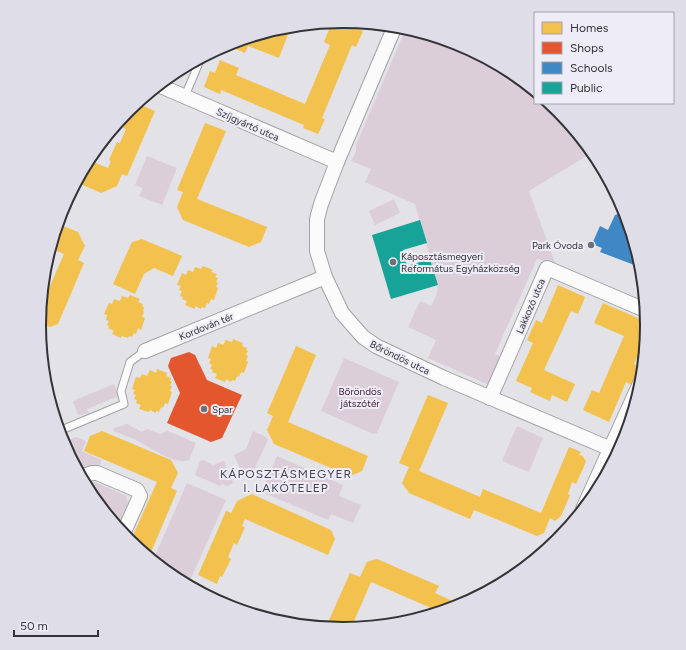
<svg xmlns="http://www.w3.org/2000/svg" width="686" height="650" viewBox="0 0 686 650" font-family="Figtree,sans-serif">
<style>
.green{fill:#dcced9}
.homes{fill:#f2c14e}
.shops{fill:#e4572e}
.schools{fill:#3f88c5}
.public{fill:#17a398}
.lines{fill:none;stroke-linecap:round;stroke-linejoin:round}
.service-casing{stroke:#a2a2a6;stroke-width:9}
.minor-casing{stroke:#a2a2a6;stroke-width:16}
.service{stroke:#fbfbfb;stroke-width:7}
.minor{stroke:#fbfbfb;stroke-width:14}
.poi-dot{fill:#717075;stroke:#eeedf7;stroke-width:1.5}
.labels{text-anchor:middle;stroke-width:4;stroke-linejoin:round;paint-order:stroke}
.street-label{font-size:10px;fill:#343337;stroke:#eeedf7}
.poi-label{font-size:10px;fill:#343337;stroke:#eeedf7;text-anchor:start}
.park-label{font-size:10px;fill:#401934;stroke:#eeedf7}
.quarter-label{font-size:12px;letter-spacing:1px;fill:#45444b;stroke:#eeedf7}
.rim{fill:none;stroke:#343337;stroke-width:2}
</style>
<rect width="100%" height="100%" fill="#e2e2e7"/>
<g class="green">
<path d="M406,28L460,44L512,72L535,91V103H549L558,110L593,152L529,191L555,263L537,259L495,354L503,358L491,386L428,358L436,340L408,327L420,301L431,306L437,294L438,285L415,204L365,182L371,169L351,161L356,152V145Z"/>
<path d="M147,156L177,168L162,205L139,196L143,188L135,185Z"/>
<path d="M394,199L400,213L375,225L369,211Z"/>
<path d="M344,358L399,382L377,433L373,434L321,411Z"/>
<path d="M114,384L119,396L87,409L89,413L82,415L78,414L73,402L75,400Z"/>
<path d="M127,424L142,432L147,429L160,434L168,431L196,443L189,460C176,465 156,451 145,445C135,439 124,435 113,431L114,428Z"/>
<path d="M517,426L543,438L529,472L502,461Z"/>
<path d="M253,431L266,437L268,440L252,474L244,478L234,455L246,449Z"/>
<path d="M76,437L86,441L82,451L102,460L97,471L80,474L63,442Z"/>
<path d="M277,456L343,485L339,496L361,505L353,523L331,514L328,520L262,492Z"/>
<path d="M203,460L213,465L224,461L233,483L227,486L222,484L220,486L195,475L200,461Z"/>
<path d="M95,482L126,496L128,503L118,528L91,495L88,488L91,483Z"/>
<path d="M187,483L226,500L188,585L174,578L152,560L154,558Z"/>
</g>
<g class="homes">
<path d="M332,22L345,27L346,24L363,31L356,47L352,45L322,118L325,119L318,134L303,128L304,125L221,90L220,94L204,87L210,71L215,73L220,60L239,68L236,75L305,104L330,45L324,42Z"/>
<path d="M301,25L298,32L290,29L279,58L248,46L245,53L227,45L228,44L284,27Z"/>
<path d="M136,103L155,111L127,176L122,174L117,186L101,193L76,182L88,160L108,168L111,161L109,160L117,142L120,143L126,129L123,128L131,110L133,111Z"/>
<path d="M205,123L226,131L197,199L267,227L261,242L249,247L183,220L177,207L183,192L177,190Z"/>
<path d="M58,224L78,232L85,246L78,260L84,263L58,324L50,327L39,323L41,307L64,254L50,248Z"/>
<path d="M142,239L182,256L173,276L154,268L144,274L135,294L113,284L132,242Z"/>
<path d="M203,266L213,270L211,272L217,274L215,277L218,278L216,282L218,283L216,287L218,288L214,300L211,299L209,304L207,303L205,308L202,307L201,309L195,306V309L185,305L187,301L182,299L183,297L180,296L182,291L179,290L181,286L177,285L182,273L186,275L188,270L193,272L195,267L201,269Z"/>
<path d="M558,285L585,297L578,314L571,311L544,370L575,384L567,402L552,395L550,401L530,392L532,388L516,381L533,343L527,340L536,320L542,323Z"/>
<path d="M130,295L140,299L138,302L143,304L142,306L144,307L143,311L144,312L142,317L145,318L141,330L138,328L136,334L134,333L132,337L129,336L128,338L122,336L121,338L112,334L114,331L108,328L109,326L107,325L109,321L106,320L107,315L104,314L109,303L112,304L114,299L120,301L122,296L128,298Z"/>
<path d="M603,303L647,322V325L646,338L634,364L640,367L632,385L626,382L609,422L583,410L592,390L599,393L624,336L594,323Z"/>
<path d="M233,339L243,343L242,346L247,348L246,350L248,351L246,355L248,356L246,361L248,362L244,373L241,372L239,377L237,376L235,381L232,380L231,382L226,379L225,382L215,378L217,374L212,372L213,370L210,369L212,365L209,363L211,359L208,358L212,346L216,348L218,343L223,345L226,340L232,342Z"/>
<path d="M296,346L316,355L288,422L368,456L362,471L350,476L274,444L267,430L273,416L267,413Z"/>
<path d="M157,369L167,373L166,376L171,378L170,381L172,382L170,386H172L170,391L172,392L168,404L165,403L163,408L161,407L159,412L156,411V413L150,410L149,412L139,409L141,405L136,403L137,400L134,399L136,395L133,394L135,390L132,389L136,377L140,378L142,374L147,376L150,370L156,373Z"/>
<path d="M428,395L448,403L419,471L480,497L483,489L541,513L569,447L581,452L579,455L583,456L586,462L576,484L572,482L568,494L570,495L561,516L555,521L550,518L544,533L537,536L474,510L470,519L409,493L402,483L409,467L399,463Z"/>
<path d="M102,431L171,460L178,473L171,488L177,491L151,552L145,554L130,542L157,482L84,451L90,436Z"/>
<path d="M252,494L331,530L335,539L328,555L245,519L242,526L245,527L237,545L234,543L228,557L231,559L222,577L220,576L217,584L198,575L226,511L231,513L237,501Z"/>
<path d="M377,559L439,586L435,593L461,605L428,615H426L429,607L371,582L351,628L343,629L326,627L350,573L360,577L367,562Z"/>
</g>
<path class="shops" d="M189,352L195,355L207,380L242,395L222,438L211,442L167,423L180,393L168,366L171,358Z"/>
<path class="schools" d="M625,211L640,261L637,266L600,252L602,248L592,244L600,226L608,230L615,215Z"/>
<path class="public" d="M420,220L427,243L403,250L407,266L430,259L438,285L391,299L372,235Z"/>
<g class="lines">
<defs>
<g id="service">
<path d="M377,24L393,31"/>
<path d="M185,96L201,58"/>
<path d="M59,431L124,404L121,391L130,362L145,351"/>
</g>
<g id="minor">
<path d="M395,26L337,162L321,204L317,219V251L325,277L342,313L363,337L376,346L444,378L618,452"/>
<path d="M158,85L337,162"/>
<path d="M145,351L325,277"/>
<path d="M490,398L547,268L645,310"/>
<path d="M81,477L92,473H97L137,490L140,496L123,534"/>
<path d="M583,509L642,379"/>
</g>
</defs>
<use href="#service" class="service-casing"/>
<use href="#minor" class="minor-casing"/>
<use href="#service" class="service"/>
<use href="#minor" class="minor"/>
</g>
<g class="poi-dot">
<circle cx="591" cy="245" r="4"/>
<circle cx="393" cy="262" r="4"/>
<circle cx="204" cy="409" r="4"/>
</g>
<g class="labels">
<g class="street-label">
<text transform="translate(248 124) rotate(24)" y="4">Szíjgyártó utca</text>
<text transform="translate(530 306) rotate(-67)" y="4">Lakkozó utca</text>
<text transform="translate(206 326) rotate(-22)" y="4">Kordován tér</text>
<text transform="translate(400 357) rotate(26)" y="4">Bőröndös utca</text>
</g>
<g class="poi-label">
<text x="583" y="249" text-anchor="end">Park Óvoda</text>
<text x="401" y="260">Káposztásmegyeri<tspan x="401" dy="12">Református Egyházközség</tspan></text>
<text x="212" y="413">Spar</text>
</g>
<g class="park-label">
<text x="360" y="395">Bőröndös<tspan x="360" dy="12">játszótér</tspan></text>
</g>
<g class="quarter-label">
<text x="286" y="478">KÁPOSZTÁSMEGYER<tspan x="286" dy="14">I. LAKÓTELEP</tspan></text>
</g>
</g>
<path d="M0 0H686V650H0ZM46 325a297 297 0 1 1 594 0a297 297 0 1 1-594 0Z" fill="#dfdee8" fill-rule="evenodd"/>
<path class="rim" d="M46 325a297 297 0 1 1 594 0a297 297 0 1 1-594 0Z"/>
<rect x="534" y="12" width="140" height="92" fill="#eeedf7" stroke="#a4a3aa"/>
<rect x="542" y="22" width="20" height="12" fill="#f2c14e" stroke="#a4a3aa"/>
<text x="570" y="32" font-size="12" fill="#343337">Homes</text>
<rect x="542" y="42" width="20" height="12" fill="#e4572e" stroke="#a4a3aa"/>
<text x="570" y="52" font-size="12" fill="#343337">Shops</text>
<rect x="542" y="62" width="20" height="12" fill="#3f88c5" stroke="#a4a3aa"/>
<text x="570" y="72" font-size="12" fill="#343337">Schools</text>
<rect x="542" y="82" width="20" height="12" fill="#17a398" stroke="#a4a3aa"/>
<text x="570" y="92" font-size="12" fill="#343337">Public</text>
<path d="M14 630v6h84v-6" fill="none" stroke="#343337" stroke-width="2"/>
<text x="20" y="630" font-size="12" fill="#343337" stroke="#eeedf7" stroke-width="3" paint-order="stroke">50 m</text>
</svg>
